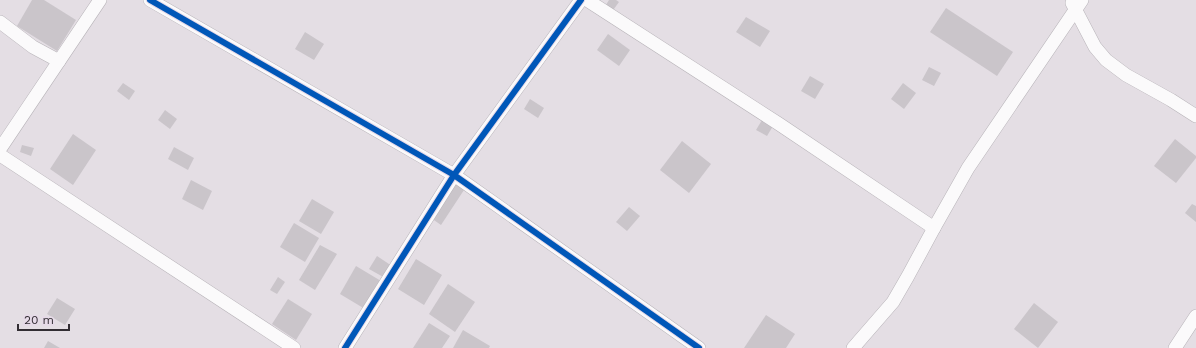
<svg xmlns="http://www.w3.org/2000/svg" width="1196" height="348" viewBox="0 0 1196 348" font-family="'Work Sans',sans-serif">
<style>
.building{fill:#cac5ca}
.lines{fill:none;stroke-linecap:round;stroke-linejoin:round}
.minor-casing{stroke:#b7b3b8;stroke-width:14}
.minor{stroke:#fbfafb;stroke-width:13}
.cycleway-casing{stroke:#e6dae8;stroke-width:8}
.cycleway{stroke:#0057b8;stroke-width:6}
</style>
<rect width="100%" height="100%" fill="#e4dee4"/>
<g class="building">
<path d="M32,0H44L76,20L57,51L17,26Z"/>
<path d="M609,0H616L619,2L611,13L604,8Z"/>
<path d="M946,8L1013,52L997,76L930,32Z"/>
<path d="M746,17L770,31L760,47L736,32Z"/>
<path d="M305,32L324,44L314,60L295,49Z"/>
<path d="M608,34L630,50L619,66L597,50Z"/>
<path d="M929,67L941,73L934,86L922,80Z"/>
<path d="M810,76L824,84L815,99L801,91Z"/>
<path d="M123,83L135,91L129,100L117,91Z"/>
<path d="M903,83L916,93L904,109L891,99Z"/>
<path d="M530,99L544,108L538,118L524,109Z"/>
<path d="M165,110L177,119L170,129L158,120Z"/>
<path d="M762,120L773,126L767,136L756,130Z"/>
<path d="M73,134L96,150L73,185L50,169Z"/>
<path d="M1175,139L1196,156V158L1176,183L1154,166Z"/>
<path d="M682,141L711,164L689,193L660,170Z"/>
<path d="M22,145L34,148L31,156L20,152Z"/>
<path d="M174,147L194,158L188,170L168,159Z"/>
<path d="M191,180L212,191L203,210L182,199Z"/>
<path d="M454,183L464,190L441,225L431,218Z"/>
<path d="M312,199L334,212L321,234L299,221Z"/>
<path d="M1192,204L1196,206V222L1185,213Z"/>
<path d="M629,207L640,216L627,231L616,222Z"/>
<path d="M294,223L319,238L305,262L280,247Z"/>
<path d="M320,245L337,254L315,290L299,280Z"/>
<path d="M377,256L392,266L385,278L369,269Z"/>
<path d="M416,259L442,275L424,305L398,289Z"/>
<path d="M356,266L381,281L365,309L340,294Z"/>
<path d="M278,277L285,282L277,294L270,290Z"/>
<path d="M448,284L475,302L455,332L429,314Z"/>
<path d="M57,298L75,309L65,325L47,314Z"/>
<path d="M288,299L312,314L296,340L272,324Z"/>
<path d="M1034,303L1058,322L1038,348L1014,329Z"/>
<path d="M766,315L795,334L786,348H744Z"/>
<path d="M429,323L450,336L442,348H413Z"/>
<path d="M463,330L490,346L489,348H453Z"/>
<path d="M48,341L60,348H44Z"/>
</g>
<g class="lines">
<defs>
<g id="minor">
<path d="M150,0L454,175L699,348"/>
<path d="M587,0L779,124L934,228"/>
<path d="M1072,3L1095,47L1106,60L1126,75L1171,100L1196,116"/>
<path d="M0,22L33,47L59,61"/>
<path d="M0,149L100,0"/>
<path d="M0,155L294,348"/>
<path d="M345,348L454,175L581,0"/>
<path d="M853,348L893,302L908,276L934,228L968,168L1082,0"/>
<path d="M1175,348L1196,316"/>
</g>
</defs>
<use href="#minor" class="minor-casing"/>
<use href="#minor" class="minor"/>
<defs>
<g id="cycleway">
<path d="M150,0L454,175L699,348"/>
<path d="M345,348L454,175L581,0"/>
</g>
</defs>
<use href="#cycleway" class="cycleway-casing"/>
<use href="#cycleway" class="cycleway"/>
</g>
<path d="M18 324v6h51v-6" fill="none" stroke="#322d33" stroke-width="2"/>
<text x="24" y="324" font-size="12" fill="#322d33" stroke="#e6dae8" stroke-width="3" paint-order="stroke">20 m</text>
</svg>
